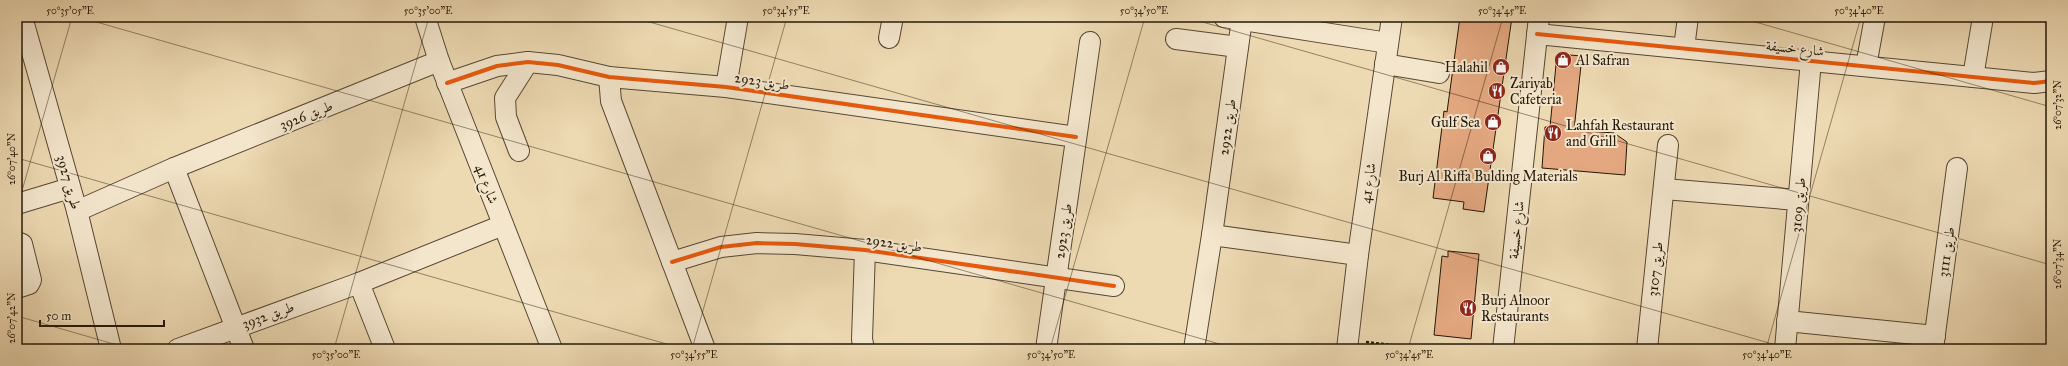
<svg xmlns="http://www.w3.org/2000/svg" width="2068" height="366" viewBox="0 0 2068 366" font-family="'IM FELL Great Primer',Amiri,serif">
<style>
.building{fill:#e4a880;stroke:#241808}
.lines{fill:none;stroke-linecap:round;stroke-linejoin:round}
.minor-casing{stroke:#564832;stroke-width:22}
.path{stroke:#241808;stroke-width:2.5;stroke-dasharray:3 2;stroke-linecap:butt}
.minor{stroke:#f3e6cd;stroke-width:20}
.cycleway-casing{stroke:#f3e6cd;stroke-width:6}
.cycleway{stroke:#e8590c;stroke-width:4}
.ticks{fill:none;stroke:#241808;stroke-width:1;stroke-opacity:0.45}
.labels{text-anchor:middle;stroke-width:4;stroke-linejoin:round;paint-order:stroke}
.street-label{font-size:14px;fill:#241808;stroke:#f3e6cd}
.poi-label{font-size:14px;fill:#241808;stroke:#f3e6cd;text-anchor:start}
.neatline{fill:none;stroke:#241808;stroke-width:1.5}
.ticks-label{font-size:10px;text-anchor:middle;fill:#241808}
</style>
<rect width="100%" height="100%" fill="#edd9b2"/>
<filter id="stains"><feTurbulence type="fractalNoise" baseFrequency=".005" numOctaves="4"/><feColorMatrix values="0 0 0 0 .2 0 0 0 0 .09 0 0 0 0 .02 0 0 0 .5 -.17"/></filter>
<radialGradient id="worn" r=".72"><stop offset=".6" stop-color="#630" stop-opacity="0"/><stop offset="1" stop-color="#630" stop-opacity=".3"/></radialGradient>
<g class="building">
<path d="M1460,17H1512L1484,212L1463,209L1464,202L1433,198L1444,111L1447,112Z"/>
<path d="M1557,54L1582,56L1574,130L1614,133L1627,142L1625,175L1542,168L1545,127H1550Z"/>
<path d="M1448,251L1479,254L1471,339L1434,335L1442,256L1448,257Z"/>
</g>
<g class="lines">
<defs>
<g id="minor">
<path d="M22,17L77,211L111,349"/>
<path d="M425,17L439,61L552,349"/>
<path d="M1224,17L1388,43"/>
<path d="M1537,34L2034,83L2051,81"/>
<path d="M889,38L893,17"/>
<path d="M1176,39L1238,47"/>
<path d="M1684,48L1688,17"/>
<path d="M1385,64L1439,73"/>
<path d="M1866,66L1875,17"/>
<path d="M609,77L611,101L705,349"/>
<path d="M1973,77L1983,17"/>
<path d="M447,83L497,66L528,62L558,65L609,77L726,87L1076,137"/>
<path d="M726,87L738,17"/>
<path d="M519,151L506,117L505,98L528,62"/>
<path d="M174,168L244,349"/>
<path d="M1664,189L1798,200"/>
<path d="M17,204L70,188"/>
<path d="M77,211L174,168L439,61"/>
<path d="M1212,235L1358,255"/>
<path d="M17,242L22,244L31,280L29,284L17,288"/>
<path d="M672,262L721,247L757,243L795,244L865,250L1114,286"/>
<path d="M359,283L385,349"/>
<path d="M1787,321L1935,336"/>
<path d="M178,349L359,283L503,225"/>
<path d="M864,349L862,339L865,250"/>
<path d="M1046,349L1090,42"/>
<path d="M1194,349L1212,235L1242,19"/>
<path d="M1347,349L1358,255L1392,17"/>
<path d="M1503,349L1539,17"/>
<path d="M1647,349L1668,145"/>
<path d="M1785,349L1811,61"/>
<path d="M1933,349L1957,168"/>
</g>
</defs>
<use href="#minor" class="minor-casing"/>
<path class="path" d="M1366,342L1427,349"/>
<use href="#minor" class="minor"/>
<defs>
<g id="cycleway">
<path d="M1537,34L2034,83L2051,81"/>
<path d="M447,83L497,66L528,62L558,65L609,77L726,87L1076,137"/>
<path d="M672,262L721,247L757,243L795,244L865,250L1114,286"/>
</g>
</defs>
<use href="#cycleway" class="cycleway-casing"/>
<use href="#cycleway" class="cycleway"/>
</g>
<path class="ticks" d="M79,17L1237,349M632,17L1790,349M1185,17L2051,265M1738,17L2051,107M17,158L684,349M17,208L72,17M17,316L131,349M334,349L429,17M692,349L787,17M1050,349L1145,17M1408,349L1503,17M1766,349L1861,17"/>
<defs>
<symbol id="shop-disc" viewBox="-11 -11 22 22"><circle r="9.5" fill="#8f2418" stroke="#f3e6cd"/><path d="M-5-2.5h2.3a2.7 3.5 0 0 1 5.4 0H5L5.5 6h-11ZM-1.5-2.5h3a1.5 2.3 0 0 0-3 0Z" fill="#fff"/></symbol>
<symbol id="restaurant-disc" viewBox="-11 -11 22 22"><circle r="9.5" fill="#8f2418" stroke="#f3e6cd"/><path d="M-5-6h1v4h1v-4h1v4h1v-4h1v5L-1.5 .5V6h-2V.5L-5-1ZM5-6V6H3V1.5H1.5Q1.5-4 5-6Z" fill="#fff"/></symbol>
</defs>
<g fill-rule="evenodd">
<use href="#shop-disc" x="1553" y="50" width="20" height="20"/>
<use href="#shop-disc" x="1491" y="57" width="20" height="20"/>
<use href="#restaurant-disc" x="1487" y="81" width="20" height="20"/>
<use href="#shop-disc" x="1483" y="112" width="20" height="20"/>
<use href="#restaurant-disc" x="1543" y="123" width="20" height="20"/>
<use href="#shop-disc" x="1478" y="146" width="20" height="20"/>
<use href="#restaurant-disc" x="1458" y="298" width="20" height="20"/>
</g>
<g class="labels">
<g class="street-label">
<text transform="translate(1795 48) rotate(6)" y="5">شارع خسيفة</text>
<text transform="translate(762 81) rotate(8)" y="5">طريق 2923</text>
<text transform="translate(306 115) rotate(-22)" y="5">طريق 3926</text>
<text transform="translate(1227 127) rotate(-82)" y="5">طريق 2922</text>
<text transform="translate(69 182) rotate(74)" y="5">طريق 3927</text>
<text transform="translate(1368 183) rotate(-82)" y="5">شارع 41</text>
<text transform="translate(487 184) rotate(69)" y="5">شارع 41</text>
<text transform="translate(1798 205) rotate(-85)" y="5">طريق 3109</text>
<text transform="translate(1516 230) rotate(-84)" y="5">شارع خسيفة</text>
<text transform="translate(1063 231) rotate(-82)" y="5">طريق 2923</text>
<text transform="translate(894 243) rotate(8)" y="5">طريق 2922</text>
<text transform="translate(1946 252) rotate(-82)" y="5">طريق 3111</text>
<text transform="translate(1655 269) rotate(-84)" y="5">طريق 3107</text>
<text transform="translate(268 315) rotate(-20)" y="5">طريق 3932</text>
</g>
<g class="poi-label">
<text x="1576" y="65">Al Safran</text>
<text x="1488" y="72" text-anchor="end">Halahil</text>
<text x="1510" y="88">Zariyab<tspan x="1510" dy="16">Cafeteria</tspan></text>
<text x="1480" y="127" text-anchor="end">Gulf Sea</text>
<text x="1566" y="130">Lahfah Restaurant<tspan x="1566" dy="16">and Grill</tspan></text>
<text x="1488" y="181" text-anchor="middle">Burj Al Riffa Bulding Materials</text>
<text x="1481" y="305">Burj Alnoor<tspan x="1481" dy="16">Restaurants</tspan></text>
</g>
</g>
<rect width="2068" height="366" fill="none" stroke="#edd9b2" stroke-width="44"/>
<path d="M40 320v6h124v-6" fill="none" stroke="#241808" stroke-width="2"/>
<text x="46" y="320" font-size="12" fill="#241808" stroke="#f3e6cd" stroke-width="3" paint-order="stroke">50 m</text>
<rect x="22" y="22" width="2024" height="322" class="neatline"/>
<g class="ticks-label">
<text x="70" y="14">50°35'05"E</text>
<text x="428" y="14">50°35'00"E</text>
<text x="786" y="14">50°34'55"E</text>
<text x="1144" y="14">50°34'50"E</text>
<text x="1502" y="14">50°34'45"E</text>
<text x="1859" y="14">50°34'40"E</text>
<text transform="translate(2057 105) rotate(-90)" y="4">26°07'32"N</text>
<text transform="translate(11 159) rotate(-90)" y="4">26°07'40"N</text>
<text transform="translate(2057 264) rotate(-90)" y="4">26°07'34"N</text>
<text transform="translate(11 318) rotate(-90)" y="4">26°07'42"N</text>
<text x="336" y="358">50°35'00"E</text>
<text x="694" y="358">50°34'55"E</text>
<text x="1051" y="358">50°34'50"E</text>
<text x="1409" y="358">50°34'45"E</text>
<text x="1767" y="358">50°34'40"E</text>
</g>
<rect width="100%" height="100%" filter="url(#stains)"/>
<rect width="100%" height="100%" fill="url(#worn)"/>
</svg>
